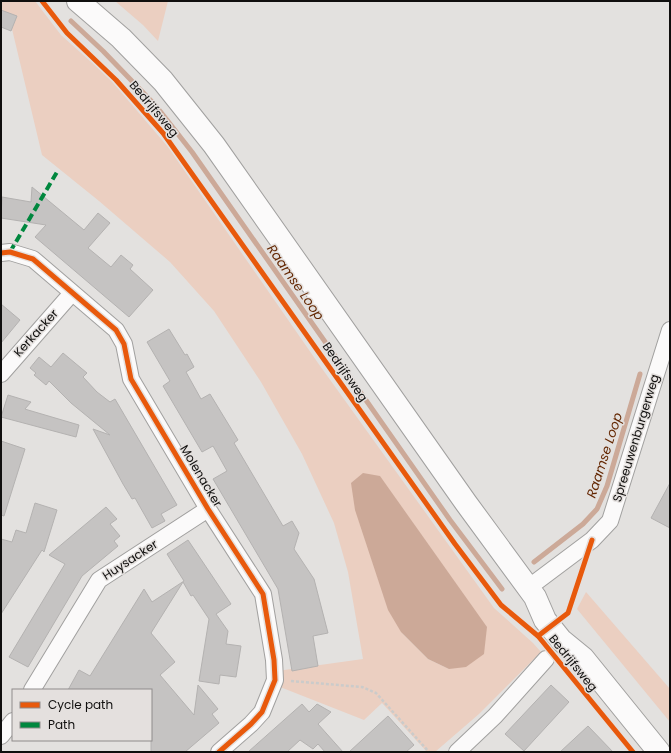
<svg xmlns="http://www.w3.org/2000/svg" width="671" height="753" viewBox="0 0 671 753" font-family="Poppins,sans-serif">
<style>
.green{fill:#ebcfc1;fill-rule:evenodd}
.water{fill:#cca998}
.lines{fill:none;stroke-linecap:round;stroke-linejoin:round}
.stream{stroke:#cca998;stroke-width:5}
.building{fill:#c5c3c2;stroke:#b4b2b1}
.street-casing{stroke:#a1a09f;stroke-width:18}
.secondary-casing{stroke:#a1a09f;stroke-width:24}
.path{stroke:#cbcbca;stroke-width:2.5;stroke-dasharray:3 2;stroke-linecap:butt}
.street{stroke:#fbfafa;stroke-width:16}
.secondary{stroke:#fbfafa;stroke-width:22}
.quiet{stroke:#00873e;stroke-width:4;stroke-dasharray:8 4;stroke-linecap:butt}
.cycleway-casing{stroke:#e4e0de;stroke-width:8}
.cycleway{stroke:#e8590c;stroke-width:5}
.labels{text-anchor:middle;stroke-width:3;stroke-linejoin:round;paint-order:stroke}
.street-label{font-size:12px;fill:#100f0e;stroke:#e4e0de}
.water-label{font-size:13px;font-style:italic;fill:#632702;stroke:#e4e0de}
</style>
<rect width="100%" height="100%" fill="#e3e1df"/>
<g class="green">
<path d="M1,1H35L61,35L109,78L168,147L318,363L494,608L533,643L541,652L479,714L435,752H427L382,703L364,720L275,685L277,671L363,659L348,572L334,523L302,454L261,382L214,311L170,262L99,201L42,155L12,29L1,26ZM401,632L449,669L428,659Z"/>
<path d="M115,1H168L158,41L143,25Z"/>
<path d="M586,592L670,689V722L577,609Z"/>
</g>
<path class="water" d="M363,473L380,476L487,627L484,654L466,667L449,669L428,659L401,632L388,610L355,510L351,483Z"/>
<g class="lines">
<g class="stream">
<path d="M71,21L103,51L156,106L192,152L450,520L502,589"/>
<path d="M534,562L583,524L597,509L607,486L640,374"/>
</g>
</g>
<g class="building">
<path d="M1,10L17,16L11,31L1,27Z"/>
<path d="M32,187L84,230L98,213L110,223L88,248L111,267L121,255L133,265L130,269L153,290L129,317L35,237L46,225L1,218L2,197L31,202Z"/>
<path d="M1,304L20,320L1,343Z"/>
<path d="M169,329L185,355L187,354L194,367L186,372L201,399L210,394L238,440L234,443L283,526L292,521L299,533L294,549L314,579L328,633L313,636L318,666L292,671L278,589L213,479L227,471L213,446L202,452L163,386L170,381L147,342Z"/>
<path d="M63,353L87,373L83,377L97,392L110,402L115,399L177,505L161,514L165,521L152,528L135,498L132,499L123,484L93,429L110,435L71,403L49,381L46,385L34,375L36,373L30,368L39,357L51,367Z"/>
<path d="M8,395L31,402L25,409L28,410L79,425L76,437L1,417Z"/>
<path d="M1,441L25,449L4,516L1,515Z"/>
<path d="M670,483V528L651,518Z"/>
<path d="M35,503L57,510L44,552L42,550L1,614V539L12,542L16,530L26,533Z"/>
<path d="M106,507L117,519L110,524L120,536L114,541L118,546L82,576L28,667L9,657L65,564L49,555Z"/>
<path d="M188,540L231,604L216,614L228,631L226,644L241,646L236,677L220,675L219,684L199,681L209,619L193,595L191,596L183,582L151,633L175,662L160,675L194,715L198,685L218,709L212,714L219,723L185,752H151V690H68L79,670L90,676L144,589L152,602L184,581L167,554Z"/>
<path d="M551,685L569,702L524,751L505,734Z"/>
<path d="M302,704L309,712L317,704L331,712L318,724L343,752H325L318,744L313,749L300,740L287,752H248Z"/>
<path d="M388,716L414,745L406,752H349Z"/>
<path d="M588,726L613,752H560Z"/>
</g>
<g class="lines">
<defs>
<g id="street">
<path d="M1,253L10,252L33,259L116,330L124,344L131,379L208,509L263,594L274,660L275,680L262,712L251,724L219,752"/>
<path d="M1,374L72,293"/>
<path d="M528,588L592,540L610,521L670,330"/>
<path d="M32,690L99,580L208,509"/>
<path d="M1,736L13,721"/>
<path d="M457,752L495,716L546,659"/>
</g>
<path id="secondary" d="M78,1L121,38L163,81L214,145L466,503L535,597L545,620L561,640L583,658L659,752"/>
</defs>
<use href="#street" class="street-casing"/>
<use href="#secondary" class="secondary-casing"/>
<path class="path" d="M291,681L362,687L376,693L429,752"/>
<use href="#street" class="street"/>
<use href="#secondary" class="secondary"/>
<path class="quiet" d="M10,252L57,172"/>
<defs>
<g id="cycleway">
<path d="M42,1L67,33L116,80L163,133L455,544L501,605L538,636L633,752"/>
<path d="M1,253L10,252L33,259L116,330L124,344L131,379L208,509L263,594L274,660L275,680L262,712L251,724L219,752"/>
<path d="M538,636L568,613L592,540"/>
</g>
</defs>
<use href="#cycleway" class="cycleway-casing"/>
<use href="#cycleway" class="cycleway"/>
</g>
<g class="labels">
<g class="street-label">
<text transform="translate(154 109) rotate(50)" y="4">Bedrijfsweg</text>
<text transform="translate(36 333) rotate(-48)" y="4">Kerkacker</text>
<text transform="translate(345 372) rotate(55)" y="4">Bedrijfsweg</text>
<text transform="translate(636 438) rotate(-73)" y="4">Spreeuwenburgerweg</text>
<text transform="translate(201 476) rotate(59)" y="4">Molenacker</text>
<text transform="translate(130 560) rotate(-33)" y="4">Huysacker</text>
<text transform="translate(573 663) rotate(51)" y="4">Bedrijfsweg</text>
</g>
<g class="water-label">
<text transform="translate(296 282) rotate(55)" y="5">Raamse Loop</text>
<text transform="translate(604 455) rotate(-72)" y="5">Raamse Loop</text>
</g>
</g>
<rect width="671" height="753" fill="none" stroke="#100f0e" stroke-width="4"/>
<rect x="12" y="689" width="140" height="52" fill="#e4e0de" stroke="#8f8c8b"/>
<rect x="20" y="702" width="20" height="6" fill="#e8590c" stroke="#8f8c8b"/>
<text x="48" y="709" font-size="12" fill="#100f0e">Cycle path</text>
<rect x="20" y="722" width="20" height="6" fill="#00873e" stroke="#8f8c8b"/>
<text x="48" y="729" font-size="12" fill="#100f0e">Path</text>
</svg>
